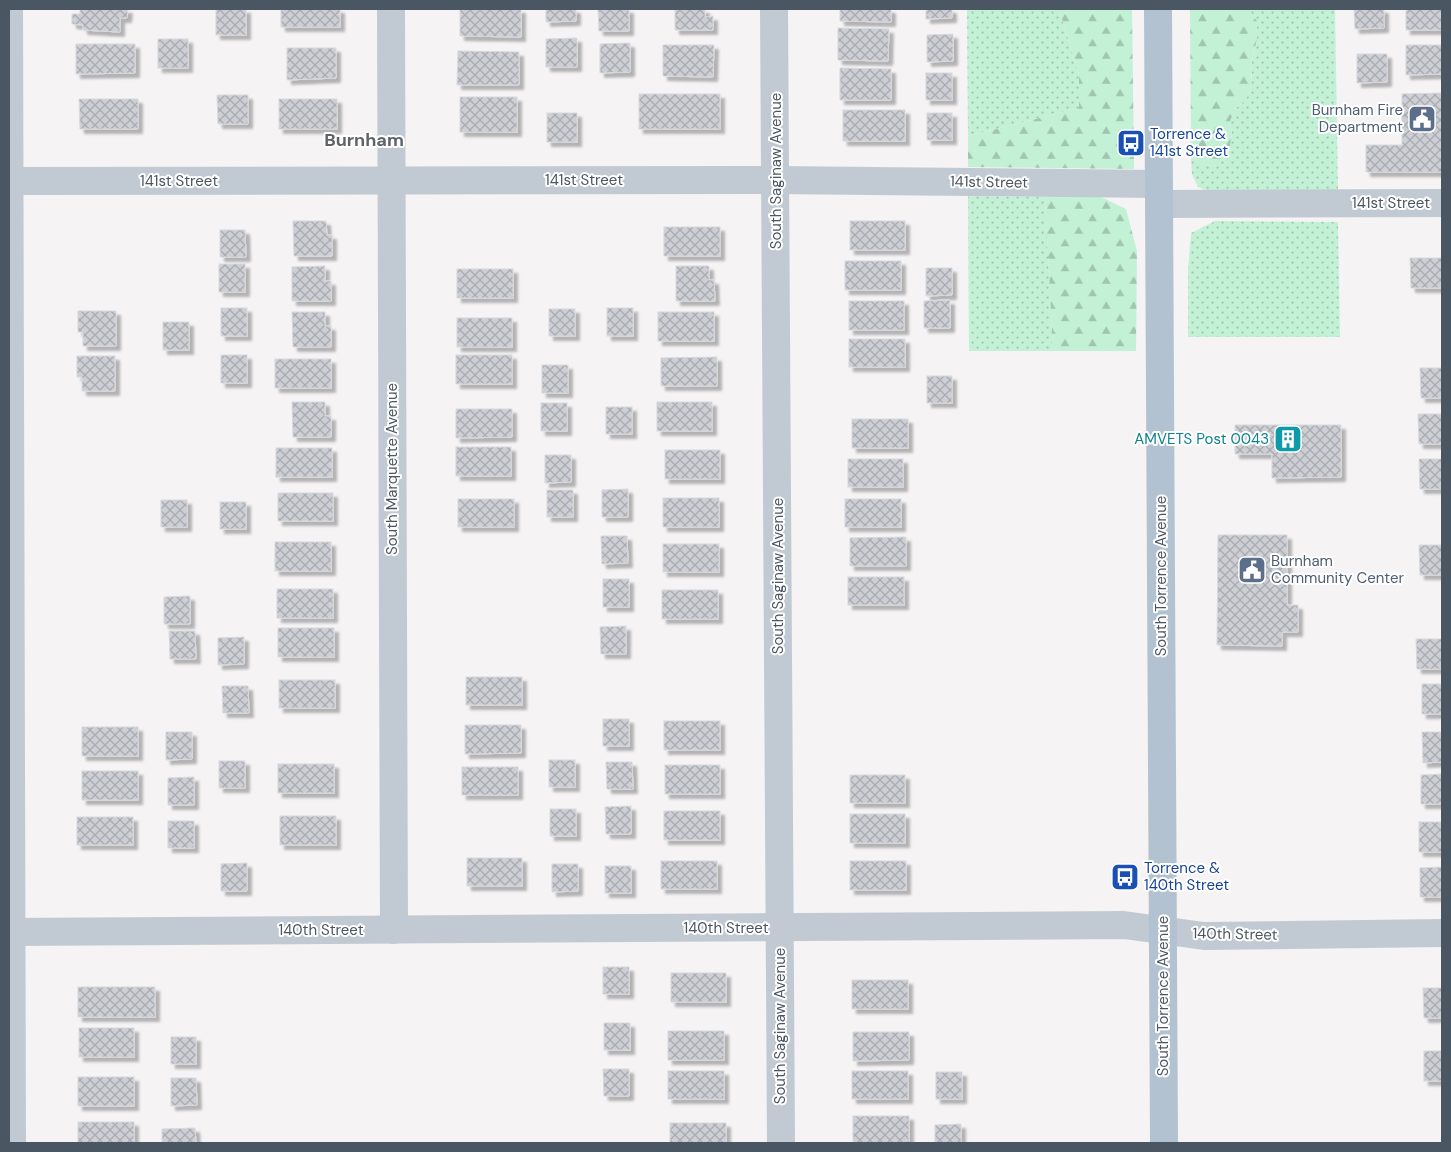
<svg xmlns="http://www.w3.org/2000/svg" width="1451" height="1152" viewBox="0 0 1451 1152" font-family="'DM Sans',sans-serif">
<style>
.grass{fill:url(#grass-dots)}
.forest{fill:url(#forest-firs)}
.building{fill:url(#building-cross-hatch);stroke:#d7d9de;filter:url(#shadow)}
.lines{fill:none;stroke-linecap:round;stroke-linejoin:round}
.minor{stroke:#c1cad2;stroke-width:28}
.major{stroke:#b3c2d1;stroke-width:28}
.labels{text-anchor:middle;stroke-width:4;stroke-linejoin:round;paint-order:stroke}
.service-label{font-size:15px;fill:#4e5e75;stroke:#fff;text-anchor:end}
.transit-label{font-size:15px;fill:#164399;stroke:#fff;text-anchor:start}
.street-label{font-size:15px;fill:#4a5661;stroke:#fff}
.culture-label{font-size:15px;fill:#0d838f;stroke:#fff;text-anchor:end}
.quarter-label{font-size:18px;font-weight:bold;fill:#5f6368;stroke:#fff}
</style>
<defs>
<pattern id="grass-dots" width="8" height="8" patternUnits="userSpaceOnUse" patternTransform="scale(1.25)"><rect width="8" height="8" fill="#c3f1d5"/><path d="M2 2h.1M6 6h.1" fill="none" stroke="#a0c6b0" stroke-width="1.8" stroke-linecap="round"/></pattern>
<pattern id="forest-firs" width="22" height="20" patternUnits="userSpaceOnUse" patternTransform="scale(1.25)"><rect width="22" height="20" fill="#c3f1d5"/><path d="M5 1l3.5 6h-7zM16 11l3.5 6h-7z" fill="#a0c6b0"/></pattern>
<pattern id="building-cross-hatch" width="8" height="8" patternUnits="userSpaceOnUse" patternTransform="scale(1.25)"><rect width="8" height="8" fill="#cdcfd5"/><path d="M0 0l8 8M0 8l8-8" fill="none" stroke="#a8abb0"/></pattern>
<filter id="shadow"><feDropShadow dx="4.5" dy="4.5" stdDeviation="1" flood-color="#0004"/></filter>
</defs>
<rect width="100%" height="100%" fill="#f5f3f3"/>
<g class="grass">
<path d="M967,9H1059L1079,74V108L968,136Z"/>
<path d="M1247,9H1335L1338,192H1211L1198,187L1192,174L1191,156C1200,165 1206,166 1218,165L1229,151L1232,133L1230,121L1236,108L1246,100L1251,85L1252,61L1257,39Z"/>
<path d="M968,196L1045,197L1053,351H969Z"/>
<path d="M1215,221L1338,222L1340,337H1188V270L1191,233Z"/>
</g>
<g class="forest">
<path d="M1059,9H1132L1134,169L968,167V136L1079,108V74Z"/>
<path d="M1190,9H1247L1257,21V39L1252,61L1251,85L1246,100L1236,108L1230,121L1232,133L1229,151L1218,165C1206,166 1200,165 1191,156Z"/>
<path d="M1045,197H1101L1126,209L1137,251L1136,351H1053Z"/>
</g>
<g class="building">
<path d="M80,9H128L127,18H120V32L83,30V25L72,24V14H80Z"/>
<rect x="216" y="9" width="30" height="26"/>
<rect x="281" y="9" width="59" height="18"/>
<path d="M460,9H521V37L460,36Z"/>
<path d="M546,9H576V21L546,22Z"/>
<path d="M598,9H629V31H599Z"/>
<path d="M675,9H705V17L713,16V30H675Z"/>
<path d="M840,9H891V22L840,21Z"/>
<path d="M926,9H952V18L926,19Z"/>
<path d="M1354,9H1384V28L1355,29Z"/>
<rect x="1406" y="9" width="36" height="21"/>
<path d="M838,28L889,29L888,61L838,60Z"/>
<path d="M953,34V61L927,62V35Z"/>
<path d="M577,38V67H546V39Z"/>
<rect x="158" y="39" width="30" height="29"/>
<path d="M630,43V72L600,73V44Z"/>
<path d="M76,44H135V73L76,74Z"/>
<path d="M663,45H714L713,77L663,76Z"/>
<path d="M1406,45H1442V74L1406,75Z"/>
<path d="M287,48H336V78L287,80Z"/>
<path d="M458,51L519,52V85H457Z"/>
<path d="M1357,54H1387V82L1357,83Z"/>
<path d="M840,68L891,69V100H840Z"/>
<rect x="926" y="73" width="26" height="27"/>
<path d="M1442,93V172H1366V145H1402V94Z"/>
<rect x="639" y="94" width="81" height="35"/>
<path d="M217,95H248V124H218Z"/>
<rect x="460" y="97" width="57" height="35"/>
<path d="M79,99H138V129H80Z"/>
<rect x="279" y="99" width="58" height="30"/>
<rect x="843" y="110" width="62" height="31"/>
<rect x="547" y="113" width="30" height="29"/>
<rect x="927" y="113" width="25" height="27"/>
<path d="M293,221H326L327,235H332V256H294Z"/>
<rect x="850" y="221" width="55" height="29"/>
<rect x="664" y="227" width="56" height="29"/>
<path d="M220,230H245L246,257H220Z"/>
<path d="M1410,258H1442V288H1411Z"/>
<rect x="845" y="261" width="56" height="29"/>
<rect x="219" y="264" width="26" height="28"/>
<path d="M325,266V281H331V301H292V267Z"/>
<path d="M676,266H709V280H714L715,301H676Z"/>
<path d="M926,268H952V295L926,296Z"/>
<rect x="457" y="269" width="56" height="29"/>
<path d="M950,300V328H924V301Z"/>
<rect x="849" y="301" width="55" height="29"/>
<rect x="221" y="308" width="26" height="28"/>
<rect x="607" y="308" width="26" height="28"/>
<rect x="549" y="309" width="26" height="27"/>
<path d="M78,311H116V346H83V332H78Z"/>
<path d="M292,312H325V326H331V347H293Z"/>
<rect x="658" y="312" width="56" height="29"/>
<rect x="457" y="318" width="55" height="29"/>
<rect x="163" y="322" width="26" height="28"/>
<rect x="849" y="339" width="56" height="28"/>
<rect x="221" y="355" width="26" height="28"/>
<rect x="456" y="355" width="56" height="29"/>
<path d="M77,356H115V391H82V377H77Z"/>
<path d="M717,357V386H661V358Z"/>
<rect x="275" y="359" width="56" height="29"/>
<rect x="542" y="365" width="26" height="28"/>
<path d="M1420,368H1442V398H1421Z"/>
<rect x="927" y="376" width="25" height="27"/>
<path d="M292,402H325V416H331V437H293Z"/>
<rect x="657" y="402" width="55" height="29"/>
<rect x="541" y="403" width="26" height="28"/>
<rect x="606" y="407" width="26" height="27"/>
<path d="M456,409H512V437L456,438Z"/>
<path d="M1418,414H1442V444H1419Z"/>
<rect x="852" y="419" width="56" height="29"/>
<path d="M1235,425H1341V477L1272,478V454H1235Z"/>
<rect x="456" y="447" width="55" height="29"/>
<rect x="276" y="448" width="56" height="29"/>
<rect x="665" y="450" width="55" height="29"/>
<path d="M545,455H571V482L545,483Z"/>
<rect x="848" y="459" width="55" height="28"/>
<path d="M1419,459H1442V489H1420Z"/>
<path d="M628,489V517H602V490Z"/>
<rect x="547" y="490" width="26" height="27"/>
<rect x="278" y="493" width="55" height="28"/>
<rect x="663" y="498" width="56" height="29"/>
<rect x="458" y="499" width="56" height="28"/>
<rect x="845" y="499" width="56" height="28"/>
<rect x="161" y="500" width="26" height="27"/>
<rect x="220" y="502" width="26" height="27"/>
<path d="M1218,535H1287V605H1298V632H1282V646L1217,645Z"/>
<path d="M601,536H627L628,563L602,564Z"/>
<path d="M906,537V566H850V538Z"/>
<rect x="275" y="542" width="56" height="29"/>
<rect x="663" y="544" width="56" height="28"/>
<path d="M1419,545H1442V575H1420Z"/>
<rect x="848" y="577" width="56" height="28"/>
<rect x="603" y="579" width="26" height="28"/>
<rect x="277" y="589" width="56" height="29"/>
<rect x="662" y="590" width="56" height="29"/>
<path d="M190,596V624H164V597Z"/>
<path d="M626,626V654H601L600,627Z"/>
<rect x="278" y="628" width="56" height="29"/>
<path d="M169,631H195L196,659H170Z"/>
<path d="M244,637V664L218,665V638Z"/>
<path d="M1416,639H1442V669H1417Z"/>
<rect x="466" y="677" width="56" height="28"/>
<rect x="279" y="680" width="56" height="28"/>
<rect x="1422" y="684" width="20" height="30"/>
<path d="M222,686H248L249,713H223Z"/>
<rect x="603" y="719" width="26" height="27"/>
<rect x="664" y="721" width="56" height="29"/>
<path d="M465,725H521V753L465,754Z"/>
<rect x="82" y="727" width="56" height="29"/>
<path d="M166,732H192V759L166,760Z"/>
<path d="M1422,732H1442V762L1423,763Z"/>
<rect x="549" y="760" width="26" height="27"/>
<rect x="219" y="761" width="26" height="27"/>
<path d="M606,762H632L633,789H607Z"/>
<rect x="278" y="764" width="56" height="29"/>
<rect x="665" y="765" width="55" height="29"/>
<rect x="462" y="767" width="56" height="28"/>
<rect x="82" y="771" width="56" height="29"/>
<path d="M1442,774V804H1421V775Z"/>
<rect x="850" y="775" width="55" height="28"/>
<path d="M194,777V805H168V778Z"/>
<path d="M631,806V834H606L605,807Z"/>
<rect x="550" y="809" width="26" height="27"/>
<rect x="664" y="811" width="56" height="29"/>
<rect x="850" y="814" width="55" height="29"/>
<rect x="280" y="816" width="56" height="29"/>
<rect x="77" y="817" width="56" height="28"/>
<rect x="168" y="821" width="26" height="27"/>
<rect x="1419" y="822" width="23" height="30"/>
<rect x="467" y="858" width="55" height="28"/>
<rect x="661" y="861" width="56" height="28"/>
<rect x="850" y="861" width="56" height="29"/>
<path d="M247,863V891H221V864Z"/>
<path d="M552,864H578V891L552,892Z"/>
<rect x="605" y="866" width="26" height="27"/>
<path d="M1442,867V897H1420V868Z"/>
<rect x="603" y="967" width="26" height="27"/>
<rect x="671" y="973" width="55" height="29"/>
<rect x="852" y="980" width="56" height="29"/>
<rect x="78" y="987" width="77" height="30"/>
<path d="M1423,988H1442V1018H1424Z"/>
<rect x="604" y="1023" width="26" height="27"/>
<rect x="79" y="1028" width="55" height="29"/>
<rect x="668" y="1031" width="56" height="29"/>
<path d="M853,1032H909V1060L853,1061Z"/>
<rect x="171" y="1037" width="25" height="27"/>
<rect x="1424" y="1051" width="18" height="30"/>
<path d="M603,1069H629V1096H604Z"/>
<rect x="668" y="1071" width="56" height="28"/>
<rect x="852" y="1071" width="56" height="28"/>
<rect x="936" y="1072" width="26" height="27"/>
<rect x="78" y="1077" width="56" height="29"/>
<path d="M171,1078H196L197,1105L171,1106Z"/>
<rect x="853" y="1116" width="56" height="27"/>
<rect x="78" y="1122" width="56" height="21"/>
<rect x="670" y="1123" width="56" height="20"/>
<path d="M961,1124V1143H935V1125Z"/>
<path d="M195,1128L196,1143H162V1129Z"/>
</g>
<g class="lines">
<g class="minor">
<path d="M9,9L12,1143"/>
<path d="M391,9L394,930"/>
<path d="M774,9L781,1143"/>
<path d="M9,181L776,180L1159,184"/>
<path d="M1159,204L1442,203"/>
<path d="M9,932L1124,925L1204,936L1442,933"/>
</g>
<path class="major" d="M1158,9L1164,1143"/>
</g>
<defs>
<symbol id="civic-square" viewBox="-11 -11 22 22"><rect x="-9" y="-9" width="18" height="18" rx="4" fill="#5c6f8a" stroke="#fff"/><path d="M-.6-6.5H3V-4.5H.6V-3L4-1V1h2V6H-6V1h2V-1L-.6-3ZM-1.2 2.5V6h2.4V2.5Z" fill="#fff"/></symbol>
<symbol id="bus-square" viewBox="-11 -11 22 22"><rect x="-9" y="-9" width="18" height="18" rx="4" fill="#1a4fb4" stroke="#fff"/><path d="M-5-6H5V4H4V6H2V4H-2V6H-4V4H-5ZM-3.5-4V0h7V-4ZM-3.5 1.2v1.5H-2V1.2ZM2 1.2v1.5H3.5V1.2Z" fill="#fff"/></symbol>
<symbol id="building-square" viewBox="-11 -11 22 22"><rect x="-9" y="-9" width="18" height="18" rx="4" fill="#0f9aa8" stroke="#fff"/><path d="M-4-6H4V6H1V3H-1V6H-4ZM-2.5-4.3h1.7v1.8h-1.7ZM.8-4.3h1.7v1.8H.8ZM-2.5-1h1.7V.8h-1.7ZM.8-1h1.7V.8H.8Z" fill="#fff"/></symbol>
</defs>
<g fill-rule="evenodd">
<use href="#civic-square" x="1406" y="103" width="32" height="32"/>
<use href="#bus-square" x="1115" y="127" width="32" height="32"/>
<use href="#building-square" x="1272" y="423" width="32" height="32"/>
<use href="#civic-square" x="1236" y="554" width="32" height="32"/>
<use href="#bus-square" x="1109" y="861" width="32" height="32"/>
</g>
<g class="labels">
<g class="service-label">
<text x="1403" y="115">Burnham Fire<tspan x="1403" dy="17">Department</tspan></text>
<text x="1271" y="566" text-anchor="start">Burnham<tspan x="1271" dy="17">Community Center</tspan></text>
</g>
<g class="transit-label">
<text x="1150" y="139">Torrence &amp;<tspan x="1150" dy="17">141st Street</tspan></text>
<text x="1144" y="873">Torrence &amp;<tspan x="1144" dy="17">140th Street</tspan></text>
</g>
<g class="street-label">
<text transform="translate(776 171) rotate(-90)" y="5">South Saginaw Avenue</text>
<text x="584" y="185">141st Street</text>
<text x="179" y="186">141st Street</text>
<text transform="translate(989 182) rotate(1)" y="5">141st Street</text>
<text x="1391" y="208">141st Street</text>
<text transform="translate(392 469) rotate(-90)" y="5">South Marquette Avenue</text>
<text transform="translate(778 576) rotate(-90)" y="5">South Saginaw Avenue</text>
<text transform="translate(1161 576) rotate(-90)" y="5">South Torrence Avenue</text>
<text x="726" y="933">140th Street</text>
<text x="321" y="935">140th Street</text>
<text transform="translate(1235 934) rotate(1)" y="5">140th Street</text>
<text transform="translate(1163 996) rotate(-90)" y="5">South Torrence Avenue</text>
<text transform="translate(780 1026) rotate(-90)" y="5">South Saginaw Avenue</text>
</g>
<g class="culture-label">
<text x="1269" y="444">AMVETS Post 0043</text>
</g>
<g class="quarter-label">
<text x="364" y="146">Burnham</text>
</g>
</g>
<rect width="1451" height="1152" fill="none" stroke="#4a5661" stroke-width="20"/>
</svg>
